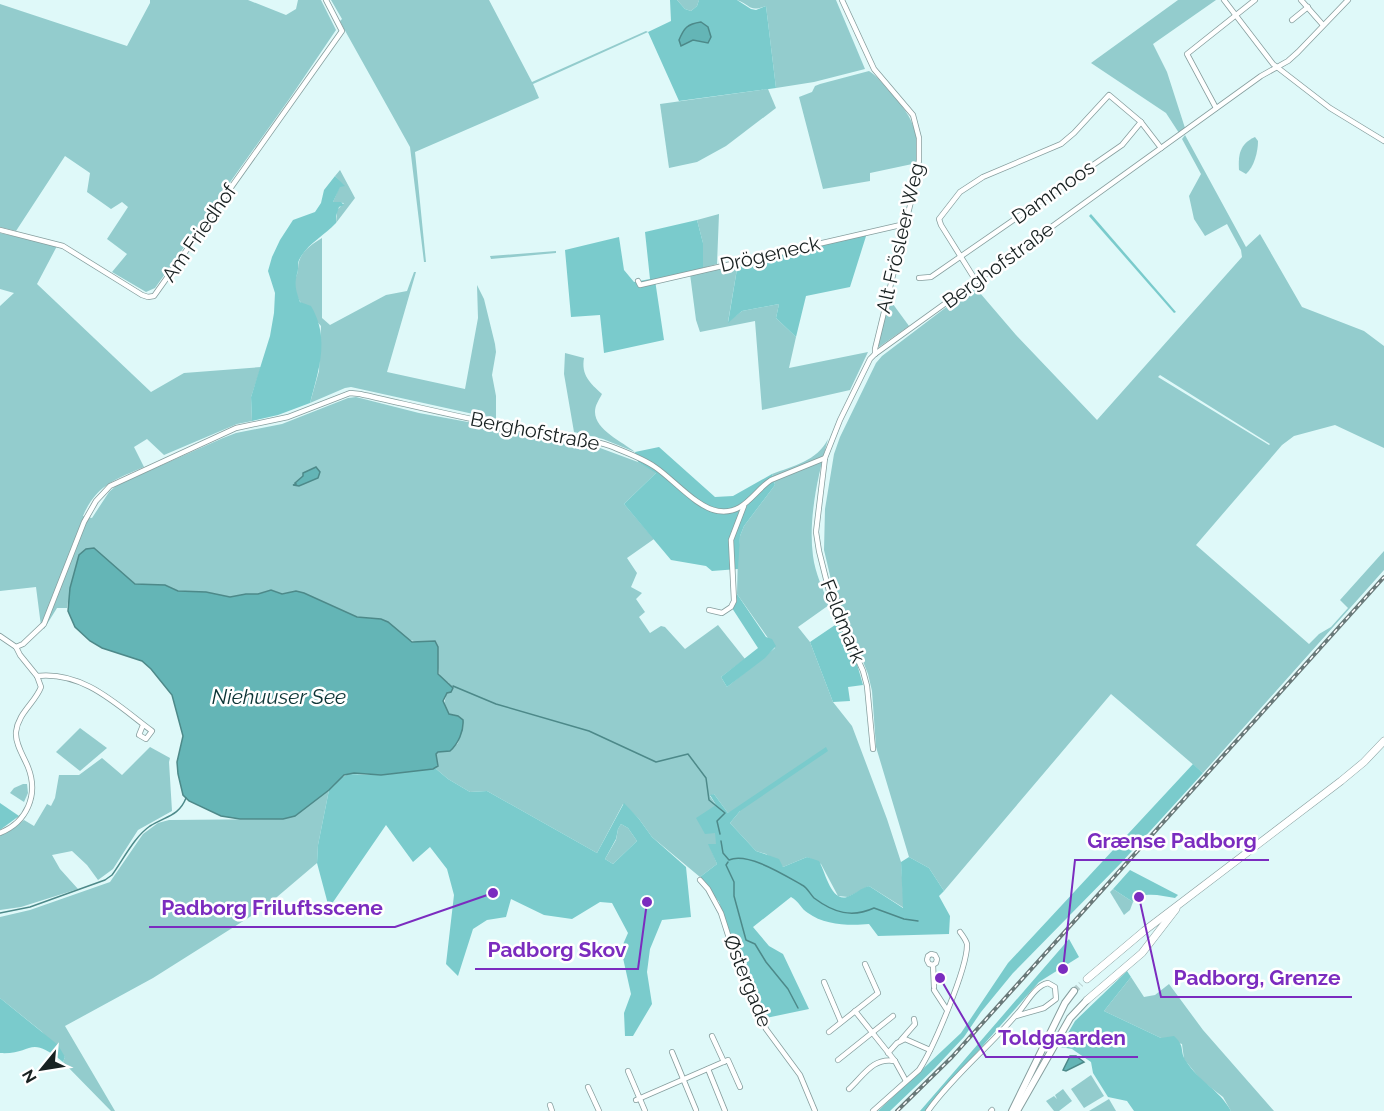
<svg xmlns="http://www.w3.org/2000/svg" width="1384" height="1111" viewBox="0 0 1384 1111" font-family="Raleway,sans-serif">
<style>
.green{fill:#93cccd;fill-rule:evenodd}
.forest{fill:#7acbcc;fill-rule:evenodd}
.water{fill:#64b5b6;stroke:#4d8989;stroke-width:1.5}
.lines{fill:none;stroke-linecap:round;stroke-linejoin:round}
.stream{stroke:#4d8989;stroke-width:1.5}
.tertiary-tunnel{stroke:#b7cece;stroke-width:6;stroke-dasharray:6 3;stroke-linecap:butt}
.minor-casing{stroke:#869e9e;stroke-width:6}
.tertiary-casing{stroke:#869e9e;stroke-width:8}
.secondary-casing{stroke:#869e9e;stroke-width:8}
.minor{stroke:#fff;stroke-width:4.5}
.tertiary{stroke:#fff;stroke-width:6}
.secondary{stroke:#fff;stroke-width:7}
.rail-casing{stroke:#697979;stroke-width:4}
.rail{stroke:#fff;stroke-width:1.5;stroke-dasharray:4.5;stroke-linecap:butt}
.labels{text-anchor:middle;stroke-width:5;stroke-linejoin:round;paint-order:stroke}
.street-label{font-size:20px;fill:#182121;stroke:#fff}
.water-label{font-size:21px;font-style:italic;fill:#0c3435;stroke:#fff}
.leader{fill:none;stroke:#7b2cbf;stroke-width:2}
.callout-dot{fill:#7b2cbf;stroke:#fff;stroke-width:2}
.callout-label{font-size:21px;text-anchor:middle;font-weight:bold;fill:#7b2cbf;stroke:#fff;stroke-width:5;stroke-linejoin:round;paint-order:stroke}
</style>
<rect width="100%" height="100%" fill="#dff9f9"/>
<g class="green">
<path d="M150,0H248L286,15L296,9L298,0H321L336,30L290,98L155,288L146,292L112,272L127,254L107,239L128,207L122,202L111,209L87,192L90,173L65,156L16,231L0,227V4L127,46L150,3Z"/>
<path d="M331,0H489L532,82L646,31L648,32L533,84L539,98L415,152L426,262H424L410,147L343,27L340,21L342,19Z"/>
<path d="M677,0H699L697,6L691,11L685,9Z"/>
<path d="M737,0H836L865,69L814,82L776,88L766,6C749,12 752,6 737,0Z"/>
<path d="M1178,0H1216L1153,44L1167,72L1185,128L1179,133L1166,113L1091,63Z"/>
<path d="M869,71C877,76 883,84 889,91C912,116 919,129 917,163L870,173V181L823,189L799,97L812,92L815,86L820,84Z"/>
<path d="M768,89L776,108L726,146L697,162L669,168L660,104Z"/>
<path d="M1185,135L1246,247L1260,234L1302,307L1364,331L1384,346V448L1335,425L1294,436L1282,445L1196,545L1309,644L1319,634L1331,627L1348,608L1340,600L1384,551V570L1203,773L1111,694L944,891L929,868L909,857L876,747L872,691L868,674L832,584L824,550L825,509L834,454L840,437L876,363L882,356L974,286L1016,335L1097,420L1242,257L1241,250L1227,224L1205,236L1194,219L1189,196L1201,174L1182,139ZM1160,375L1270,444L1269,445L1158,377Z"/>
<path d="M1255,137L1258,141C1258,152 1254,167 1246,174L1239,170C1238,154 1240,144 1255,137Z"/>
<path d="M340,170L355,198L336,223L337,210L344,203L333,202L341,183L335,176Z"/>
<path d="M719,214L717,264L703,268V243L697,220Z"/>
<path d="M0,233L57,246L37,284L151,392L184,373L261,367L251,397L252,421L237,424L164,455L147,439L134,447L144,467C116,479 96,485 83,516L92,518L109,492L117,485L223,438L236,433L282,424L348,398L356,397L419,413L592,445L638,462L657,472L624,504L654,539L627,558L637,573L631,587L642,593L636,599L645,612L639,617L650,633L661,626L665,627L685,649L718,625L745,659L721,677L727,687L775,648L737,594L738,553L740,536L744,526L775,485L772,474C793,466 817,461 828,439C818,476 808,518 813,556C815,573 823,589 829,605L798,627L810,642L833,702L852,726L887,819L901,862L904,908L869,886L848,897L838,896L821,864L807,857L783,867L766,854L756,851L730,823L740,811L728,813L714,794L710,796L716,805V844H709L717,864L700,877L652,837L639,819L623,804L597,853L487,791L470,792L448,779L435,768L438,766L436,754L440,751H450L458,743L463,725L454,715L449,714L444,704L449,683L440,678L437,663L417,642L407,639L388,622L381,619L357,617L304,593L291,592L282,594L271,590L258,594H246L230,597L206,592L178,591L165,585L135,584L112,565L68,602L67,608H57L44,629L41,626L36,587L0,591V306L14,293L0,289Z"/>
<path d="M322,238V318L330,325L386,295L407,291L414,272H416L387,372L465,389L478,318L477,285L484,299L495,344L496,352L492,375L496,396V419L351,387L345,388L310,403L319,371L321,326C311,314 293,299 294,283C295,278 298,274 298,269C298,254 309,246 322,238Z"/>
<path d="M556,251V253L491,259L490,256Z"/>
<path d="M738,263L728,322L742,311L779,304L776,318L796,337L789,368L868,352L850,390L762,410L755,321L700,332L696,320L690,274Z"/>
<path d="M890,300L909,326L879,347L877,345Z"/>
<path d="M565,353L584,358C581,375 590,383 602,394C599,400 595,405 595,412C595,430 623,442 635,452L603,439L574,432L564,374Z"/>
<path d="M80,728L107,748L80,771L56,752Z"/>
<path d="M150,747L170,758L169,762L172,811L138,830L113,869L98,880L87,865L72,851L52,855L60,869L78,889L21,907L0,910V835L13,829L24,820L34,826L47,804L51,806L55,798L59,775H79L102,758L122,775Z"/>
<path d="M23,784H27L28,793L24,802L10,793L14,788Z"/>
<path d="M329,790L318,845L317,863L264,908L153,978L65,1026L115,1111H111L63,1062L65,1057L41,1031L0,998V917L30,910L110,882L143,834L158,823L169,820L283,819L295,816Z"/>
<path d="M621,824L628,828L637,841L613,864L605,859L616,840L618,829Z"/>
<path d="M1113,889L1133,902L1130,910L1124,915L1110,892Z"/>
<path d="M1131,977L1144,997L1155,995L1169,984L1203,1030L1274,1111H1231L1223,1097L1201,1080L1184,1059L1182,1044L1161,1038L1104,1011Z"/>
<path d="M1091,1075L1104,1096L1084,1108L1071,1089Z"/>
<path d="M1063,1089L1072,1101L1059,1111H1054L1046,1101L1054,1096L1057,1099L1055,1095Z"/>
<path d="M1109,1099L1116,1111H1089Z"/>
</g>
<g class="forest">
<path d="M670,0H677L685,9L691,11L697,6L699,0H737L751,9L756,10L766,6L776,88L679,101L648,32L671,21ZM708,27V43L693,40L681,45Z"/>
<path d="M335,176L345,186L340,187L333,202H341L344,205L339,207L336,216V223C324,236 307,244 299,260C297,265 299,269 297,274C294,285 296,291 300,302L311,306C330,338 319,369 310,403L278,415L252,421L251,397L270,336L274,313L275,293L268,271L272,257L280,240L293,220L315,212L321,203L324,190Z"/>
<path d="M1091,214L1176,312L1174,313L1089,216Z"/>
<path d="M697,220L703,243V268L655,280L664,340L604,353L600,315L571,317L565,250L619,237L624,270L634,282L650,279L645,232Z"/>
<path d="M867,233L850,287L806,296L796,337L776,318L779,304L742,311L728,323L738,263Z"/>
<path d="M659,447L715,497L733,496L772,474L775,485L744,526L740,536L738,569L712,571L706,566L671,560L624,504L656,473L638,462L635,452Z"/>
<path d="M737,594L766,637L772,639L776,646L765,658L727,687L721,677L758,648L732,608Z"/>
<path d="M838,623L857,664L863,685L848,687L850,701L833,702L810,642Z"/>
<path d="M826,747L828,751L740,811L730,823L756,851L779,859L783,867L807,857L819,861C825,871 831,902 847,897C855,894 861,888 869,886L903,908L901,862L909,857L929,868L944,891L939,896L950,916L949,934L878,936L869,924C850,926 824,925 808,913C801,909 799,901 791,897L753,927L769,946L783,954L809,1009L766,1018L731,938L719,902L700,877L717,864L708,844H716L715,833L705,834L696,818L716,805L710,795L714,794L728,813Z"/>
<path d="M1193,764L1203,773L1121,863L1013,973L981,1012L964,1037L935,1068L890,1111H878L961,1033L1008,963Z"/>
<path d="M435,768L448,779L470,792L487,791L597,853L624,803L639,819L652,837L686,867L691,917L662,920L650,949L647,972L652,1004L633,1036H625L624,1013L631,994L621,949L628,933L612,903L600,902L572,919L544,915L511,899L506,917L487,920L473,929L458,976L446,964L454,895L447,869L430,847L413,862L386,825L329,908L317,863L318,845L329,790L340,778L349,774L381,775ZM621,824L628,828L637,841L613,864L605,859L616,839L618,829Z"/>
<path d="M0,803L19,816L0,830Z"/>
<path d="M1130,870L1178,895L1175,898C1161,896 1143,890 1133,902L1113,889Z"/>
<path d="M1069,939L1079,957L1039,982L925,1111H920Z"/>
<path d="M1127,971L1131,977L1104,1011L1161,1038L1174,1036C1186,1047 1179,1051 1186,1061C1199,1082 1219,1089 1231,1111H1134L1127,1101L1108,1097L1093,1073L1091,1062L1072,1049L1060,1047L1075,1021Z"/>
<path d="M0,998L58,1045L65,1057L63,1062C28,1033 33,1055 0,1053Z"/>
</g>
<g class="water">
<path d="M701,22L708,27L711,37L708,43L693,40L681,46L679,40C684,28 687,24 701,22Z"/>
<path d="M316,467L320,472L318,478L299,486L293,485L296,484L295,483L303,476V473Z"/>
<path d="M94,548L135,584L165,585L178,591L206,592L230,597L246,594H258L271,590L282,594L296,591L304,593L357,617L381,619L388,622L412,642L435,641L438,647V674L453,688L451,692L447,693L443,701L449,714L458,716L463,720C464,731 458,744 450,751L438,752L436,754L438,766L433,769L381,775L354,773L344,775L329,790L295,816L283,819H240L221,816L189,801L183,795L178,774L177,762L183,736L172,695L151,669L142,661L102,648L90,641L75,627L68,611L70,588L79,555L86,549Z"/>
<path d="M1070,1056H1076L1084,1062L1066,1071L1063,1070Z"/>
</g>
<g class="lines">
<g class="stream">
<path d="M453,686L496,704L589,731L656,762L688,754L706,778L709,800L725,813L717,821L720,834"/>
<path d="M721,841L723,853L729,860C748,852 784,875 802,885C807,887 810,894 814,898C834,913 852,918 874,908L904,919L918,921"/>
<path d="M728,862L726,865L734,882V896L746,940L755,944L766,962L788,989L798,1008"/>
<path d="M0,913L30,907L105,880L112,875C123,860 134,837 150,826C166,816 179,816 186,798"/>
</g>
<path class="tertiary-tunnel" d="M1074,991L1081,984"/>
<defs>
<g id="minor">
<path d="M842,0L874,69L913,115L919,138V160L915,185L875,349V354"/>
<path d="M1224,0L1273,64L1330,108L1384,141"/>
<path d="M1301,0L1323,25"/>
<path d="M1292,20L1308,7"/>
<path d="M1216,108L1187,54L1255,0"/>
<path d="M0,230L63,246L142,295L148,297L154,296L342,31L326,0"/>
<path d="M919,278L931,277L1122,145L1141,122"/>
<path d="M638,281L640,285L905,224"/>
<path d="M976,281L941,225L939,219L960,192L983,177L1061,144L1074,133L1109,95L1141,122L1161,148"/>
<path d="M709,610L722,613L731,607L734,601L731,540L744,506"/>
<path d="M0,636L16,647L20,655L37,676L41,687C35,703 18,713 16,732C15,744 24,757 28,767C39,795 27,822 0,833"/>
<path d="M16,647L23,644L44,624L84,522L96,501L110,486L236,428L288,417L350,393L360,394C414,406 467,419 521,429C550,435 582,436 610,446C625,452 642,458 655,467C673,479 697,508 718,511C744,515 753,492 771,480L825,458"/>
<path d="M37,676C84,671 117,705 152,731L146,739L139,735L143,725"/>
<path d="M873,749L867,686L863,671L831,599L819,551L816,532L825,458L840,420L870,359L875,354L1261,76L1288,61L1298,52L1348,0"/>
<path d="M700,880L708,889L721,913L729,938L766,1029L800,1075L815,1111"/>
<path d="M933,965L929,964L927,960L928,956L931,954L935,955L937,959L936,963L933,965L934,987"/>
<path d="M824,982L841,1022"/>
<path d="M934,990L947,1010"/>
<path d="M855,1011L895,1061L906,1081"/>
<path d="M829,1032L878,993L865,964"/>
<path d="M712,1036L724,1062"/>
<path d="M901,1040L915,1024L914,1019"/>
<path d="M672,1052L696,1110"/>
<path d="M888,1053L897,1043L905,1039L930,1050"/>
<path d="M838,1060L893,1016"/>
<path d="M708,1069L725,1111"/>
<path d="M628,1071L645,1111"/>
<path d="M588,1087L599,1111"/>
<path d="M849,1089C864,1075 873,1057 895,1061"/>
<path d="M636,1100L728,1060L740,1087"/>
<path d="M550,1105L552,1111"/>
<path d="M873,1111L919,1070C933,1049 968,967 967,944C966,940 963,936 960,932"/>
<path d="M928,1111C953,1076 988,1048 1016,1015C1026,1005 1034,986 1048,983L1055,987L1056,999L1044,1008L1016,1016"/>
<path d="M991,1111L992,1110"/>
</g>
<g id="tertiary">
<path d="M1012,1111L1065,1003L1074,991"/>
<path d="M1017,1111L1070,1018L1087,1000"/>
</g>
<g id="secondary">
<path d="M1087,979L1144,931L1341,781L1364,762L1384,741"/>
<path d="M1087,1000L1142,953L1176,909"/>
</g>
</defs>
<use href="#minor" class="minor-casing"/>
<use href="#tertiary" class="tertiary-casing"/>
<use href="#secondary" class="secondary-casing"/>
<use href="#minor" class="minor"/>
<use href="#tertiary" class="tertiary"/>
<use href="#secondary" class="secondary"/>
<defs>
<path id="rail" d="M897,1111L952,1057L1384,577"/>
</defs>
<use href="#rail" class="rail-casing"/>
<use href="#rail" class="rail"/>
</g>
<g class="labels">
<g class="street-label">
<text transform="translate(1053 192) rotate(-35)" y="7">Dammoos</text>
<text transform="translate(199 233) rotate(-55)" y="7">Am Friedhof</text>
<text transform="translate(900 238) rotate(-77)" y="7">Alt Frösleer Weg</text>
<text transform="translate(770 254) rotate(-13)" y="7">Drögeneck</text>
<text transform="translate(998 265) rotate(-36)" y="7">Berghofstraße</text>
<text transform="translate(535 431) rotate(11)" y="7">Berghofstraße</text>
<text transform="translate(843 621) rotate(68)" y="7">Feldmark</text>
<text transform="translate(748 981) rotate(68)" y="7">Østergade</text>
</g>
<g class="water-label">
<text x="279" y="704">Niehuuser See</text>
</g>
</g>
<path class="leader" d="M1063 969L1075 860H1269M493 893L395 927H149M647 902L638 969H475M1139 897L1161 997H1352M940 978L986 1057H1138"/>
<g class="callout-dot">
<circle cx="1063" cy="969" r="6"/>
<circle cx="493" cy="893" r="6"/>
<circle cx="647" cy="902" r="6"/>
<circle cx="1139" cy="897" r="6"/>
<circle cx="940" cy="978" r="6"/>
</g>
<g class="callout-label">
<text x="1172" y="848">Grænse Padborg</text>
<text x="272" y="915">Padborg Friluftsscene</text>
<text x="557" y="957">Padborg Skov</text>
<text x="1257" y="985">Padborg, Grenze</text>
<text x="1062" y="1045">Toldgaarden</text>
</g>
<g transform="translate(42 1069) rotate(240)" stroke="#ffffff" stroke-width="4.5" paint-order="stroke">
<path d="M0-4.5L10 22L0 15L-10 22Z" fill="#182121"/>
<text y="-9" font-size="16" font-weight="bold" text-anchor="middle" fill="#182121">N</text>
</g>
</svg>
